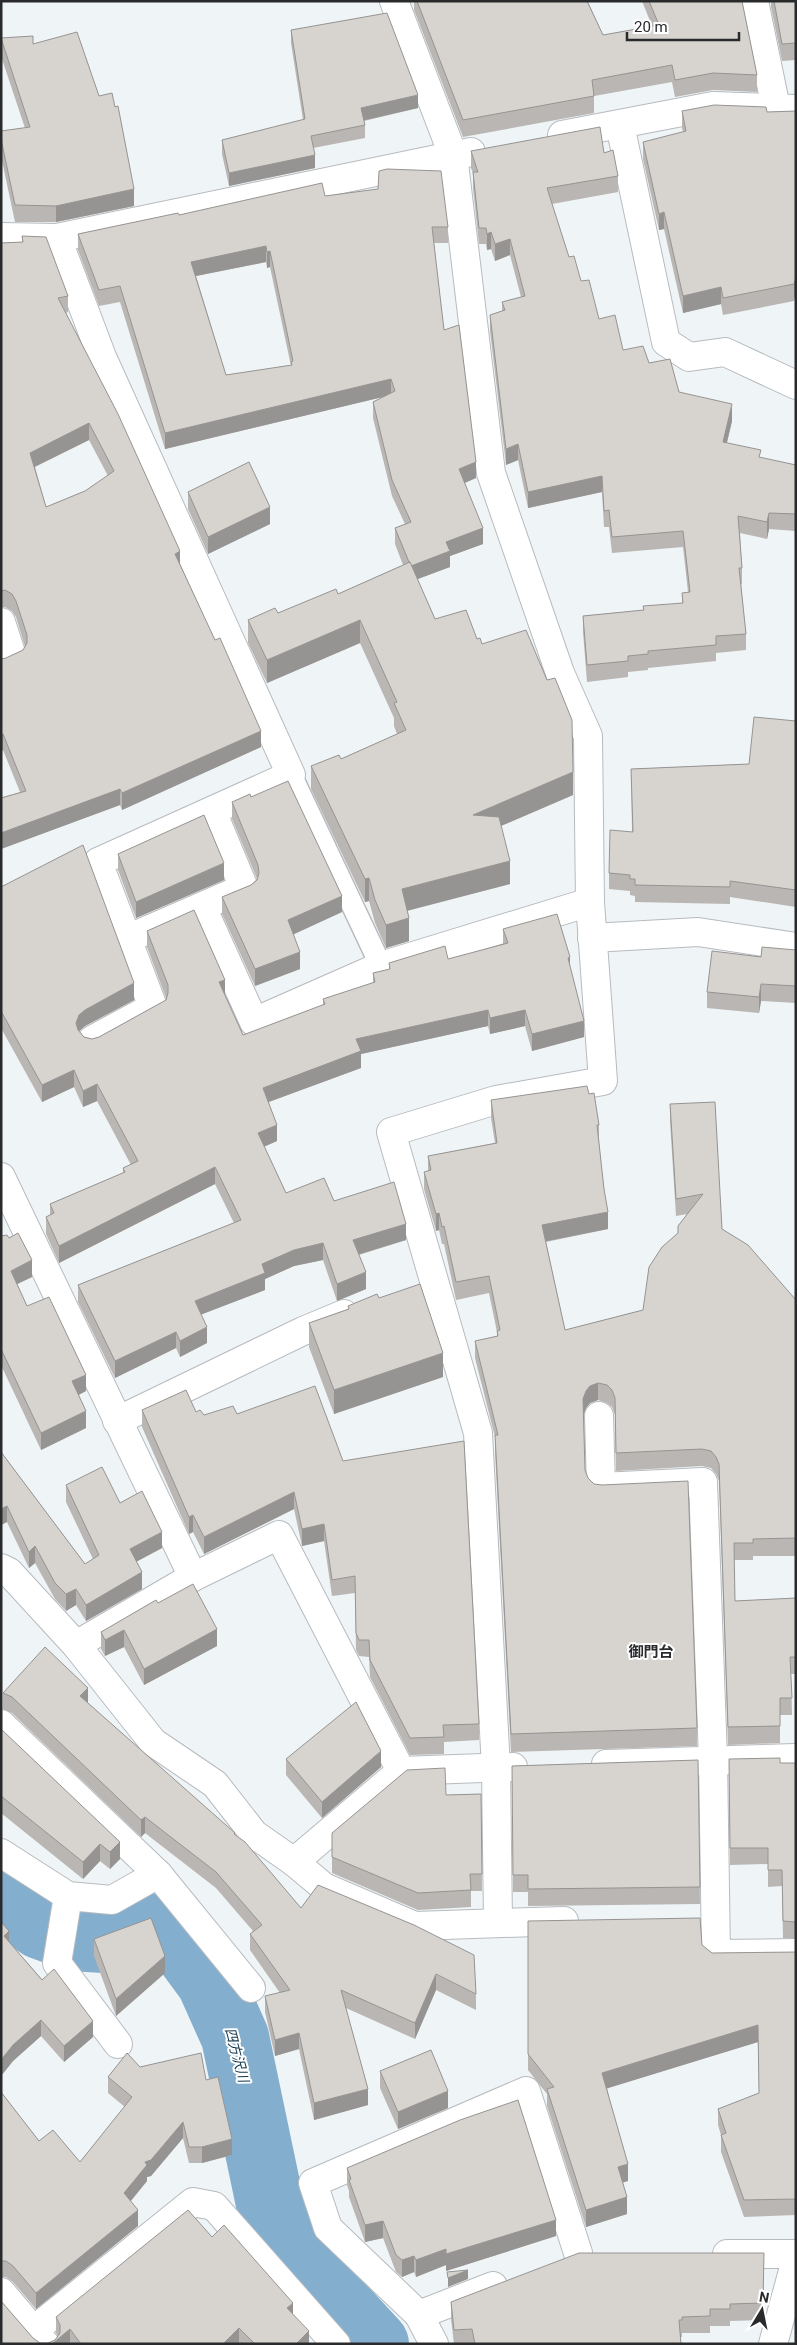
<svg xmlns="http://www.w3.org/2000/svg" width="797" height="2345" viewBox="0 0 797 2345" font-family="Roboto,'Noto Sans JP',sans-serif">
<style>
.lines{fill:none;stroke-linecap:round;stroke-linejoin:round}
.river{stroke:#83aece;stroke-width:68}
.lane-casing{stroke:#b7bbbf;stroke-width:24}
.street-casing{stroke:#b7bbbf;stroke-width:30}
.lane{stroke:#fff;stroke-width:21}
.street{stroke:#fff;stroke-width:28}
.wall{fill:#b9b6b3;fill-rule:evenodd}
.shaded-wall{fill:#969492}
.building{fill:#d7d4d0;stroke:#969492;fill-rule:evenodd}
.labels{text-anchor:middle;stroke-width:4;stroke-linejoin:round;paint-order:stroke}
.water-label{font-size:14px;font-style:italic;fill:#0d3248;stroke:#fff}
.quarter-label{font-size:15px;font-weight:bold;fill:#282a2b;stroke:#fff}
</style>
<rect width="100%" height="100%" fill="#eff4f7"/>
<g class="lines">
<path class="river" d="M1,1894L40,1925L73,1937L104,1939L148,1927L171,1928L210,1981L235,2037L273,2218L301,2264L375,2344"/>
<defs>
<path id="lane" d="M291,775L381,966"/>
<g id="street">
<path d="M394,1L453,155L491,473L560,673L588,736L590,902L603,1081L496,1100L391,1132L478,1433L496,1768L498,1922"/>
<path d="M754,1L776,108"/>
<path d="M620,125L666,342L689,357L725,352L796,385"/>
<path d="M562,135L713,106L796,109"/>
<path d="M1,237L57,238L471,152"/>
<path d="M57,238L102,357L291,775L98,862L153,1007L92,1040"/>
<path d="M1,622L12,656L1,660"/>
<path d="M202,907L254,1022L381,966L590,902"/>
<path d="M592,938L698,932L796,947"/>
<path d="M127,939L244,888L212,811"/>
<path d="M1,1177L193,1577L279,1535L401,1771L513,1767"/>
<path d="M599,1416L601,1487L703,1482L713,1759L716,1954L796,1953"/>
<path d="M117,1421L303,1331L344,1314"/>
<path d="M1,1568L9,1572L76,1645L153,1742L215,1784L254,1834L294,1862L401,1771"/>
<path d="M76,1645L193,1577"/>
<path d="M1,1724L158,1874L251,1988"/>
<path d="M606,1764L796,1758"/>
<path d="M1,1853L68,1896L112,1900L158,1874"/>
<path d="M294,1862L324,1887L415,1926L564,1921"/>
<path d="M68,1896L57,1963L118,2044"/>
<path d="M727,2254H796"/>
<path d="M1,2292L45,2344"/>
<path d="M419,2315L328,2228L313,2183L526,2091L578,2253"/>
<path d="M34,2330L193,2202L214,2206L336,2344"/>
<path d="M434,2344L419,2315L493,2286"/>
<path d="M773,2344L796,2260"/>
</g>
</defs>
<use href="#lane" class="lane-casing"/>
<use href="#street" class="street-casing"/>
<use href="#lane" class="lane"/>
<use href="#street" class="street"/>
</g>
<g class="wall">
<path d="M414,1H590L588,2L603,35L652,26L642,1H742L757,75V92L713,90L675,97L672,82L594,96V113L463,137L414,10Z"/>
<path d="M771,1H796V60L782,61L771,7Z"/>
<path d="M291,30L418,108L364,121L365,125V138L313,148L315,168L229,186L222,154V140L303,120L291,43Z"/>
<path d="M1,38L33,44L134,206L56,222H15L1,156V131L25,128L1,56Z"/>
<path d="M682,111L767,112L796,111L794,301L723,315L721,304L683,313L664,229L659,230L643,159V142L683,132L682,128Z"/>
<path d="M471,151L604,153L618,176V192L552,204L569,257L599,319L623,350L649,363L679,392L732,421L727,443L761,458L796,465V531L769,529L767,539L740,533L742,568V584H741L746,634V650L716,653V661L648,668V670L628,672V677L587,682L583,632V616L643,610L682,603V593L688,592L683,547L612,553L609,527H604L602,492L528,508L518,460L506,465L490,331V315L502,311V302L521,297L510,255L495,261L491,249L487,250L486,244H479L473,188V173L471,168Z"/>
<path d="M325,196L448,227V243H434L444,330L476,478L465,483L483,544L450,556V567L417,579L435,619L477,639L482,644L573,795L501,826L510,884L407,911L409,941L386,948L375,923L369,901L365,902L311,789V766L341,759L397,734L394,726V718L360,643L267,683L248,643V620L278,613L338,594L403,565L395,544V528L405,524L392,496L373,418V402L383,397L165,449L120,302L99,306L78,250V234L179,215ZM266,262L267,268L270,267L291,366L226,375L196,276Z"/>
<path d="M22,236L68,296V312L66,313L180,565L261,747L122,810L120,805L1,849V798L20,792L3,750L1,751L6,658L23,650L25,647L16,617L12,611L5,607H1V243L22,242ZM89,440L108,476L85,491L46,507L35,467Z"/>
<path d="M188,492L270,524L208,554L188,509Z"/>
<path d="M796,721V907L730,897V904L635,902V896L630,895V891L609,889V873L632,832L631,769L749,764Z"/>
<path d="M251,797L342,912L293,934L300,969L255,986L222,914V897L251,885L257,879L232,819V802Z"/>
<path d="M118,854L224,880L136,918L118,870Z"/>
<path d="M1,887L134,1000L85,1026L79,1031L84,1037L92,1039L99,1037L166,1000V998L147,947V931L225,996L243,1035L323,1005V999L373,983V973L389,970V963L448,959L503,945V929L570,968L584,1037L532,1051L525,1026L490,1034L488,1026L361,1054V1068L269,1102L277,1141L264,1147L286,1193L334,1201L406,1240L359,1255L366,1289L337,1301L323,1260L294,1266L265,1279V1290L201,1314L207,1343L180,1357L176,1348L115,1378L78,1302V1285L234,1223L215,1184L59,1263L46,1234V1217L50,1215V1204L123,1173V1168L131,1165L97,1101L83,1107L74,1087L42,1102L1,1028Z"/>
<path d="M796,950V1003L761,1001L759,1013L707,1008V992L761,957Z"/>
<path d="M589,1094L599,1125V1142L608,1229L546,1242L565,1330L643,1310L678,1233V1226L687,1214L676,1216L670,1121V1104L722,1229L796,1300V1556H753V1560H734L735,1601L796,1598V1674H791L792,1715H780V1743L728,1745L719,1481L716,1474L711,1468L702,1466L616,1471L615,1415L612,1407L607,1403L598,1400L590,1403L586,1408L584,1415L585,1470L588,1478L697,1728V1746L511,1752L495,1453V1437L475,1358V1341L497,1336V1332L489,1293L456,1300L444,1244H442L439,1230L436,1231L424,1189V1172L428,1171V1156L495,1143L491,1118V1100Z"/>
<path d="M1,1236L32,1277L17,1284L27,1306L86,1391L79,1395L86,1428L41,1450L1,1365Z"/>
<path d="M379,1298L443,1377L334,1414L309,1347V1323L348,1309V1306Z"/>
<path d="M142,1410L196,1412L204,1415L237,1414L343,1461L479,1724V1740L444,1742V1754L410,1755L370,1677L369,1657L359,1656L356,1650L355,1593L332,1596L324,1541L302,1546L294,1509L204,1554L193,1532L189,1534L142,1427Z"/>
<path d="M1,1452L85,1564L93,1559L66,1502V1485L120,1503L162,1548L136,1562L142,1589L86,1621L76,1605L66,1611L55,1599L35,1563L29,1568L7,1522L1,1525Z"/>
<path d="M158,1603L217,1646L144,1685L124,1647L105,1656L101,1649V1632Z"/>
<path d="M3,1693L88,1703L235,1835L301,1908L476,1994V2010L436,1990L415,2039L346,2008L368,2105L314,2120L299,2049L275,2056L265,2012V1996L280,1993L250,1950V1934L253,1931L216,1888L145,1833L141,1837L12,1713L3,1709Z"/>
<path d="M1,1729L120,1859L110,1869L100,1861L83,1879L1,1813Z"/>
<path d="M286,1759L381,1767L322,1818L286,1775Z"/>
<path d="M729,1759L780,1763H796V1939L783,1938L782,1886L768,1887V1864L730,1865Z"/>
<path d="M698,1760L700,1904L528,1906V1892H513L512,1766Z"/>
<path d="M481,1794L482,1891H471V1907L418,1910L332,1873V1833L446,1795Z"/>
<path d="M528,1921L702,1945L712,1953L796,1952V2215L744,2217L721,2152V2135L718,2125V2109L759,2093L758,2042L607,2088L628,2181L623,2182L627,2214L586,2227L547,2106V2094L528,2070Z"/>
<path d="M1,1922L9,1942L93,2037L64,2062L41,2036L13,2061L1,2076Z"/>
<path d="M94,1939L165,1973L116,2016L94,1956Z"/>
<path d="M140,2067L206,2080L232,2155L202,2163H189L183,2138L151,2176L147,2177V2181L131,2201L138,2226L36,2309L13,2282L6,2277H1V2092L39,2141L80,2162L125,2107L108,2093V2077Z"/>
<path d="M380,2071L448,2108L398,2129L380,2088Z"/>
<path d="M347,2168L556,2236L446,2271V2265L416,2277L414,2272L402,2277L396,2272L383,2238L365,2242L349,2197V2191L347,2185Z"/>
<path d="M212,2237L293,2314L309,2344H1L33,2338L40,2343H48L55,2340L58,2336L56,2333V2317Z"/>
<path d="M764,2253L763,2320L730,2321V2326H710V2333H682V2337H681V2344H454L451,2319V2302Z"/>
</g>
<g class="shaded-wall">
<path d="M418,95V108L361,121V108Z"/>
<path d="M315,155V168L229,186V173Z"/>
<path d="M134,189V206L56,222V206Z"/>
<path d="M664,212V229L659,230V214Z"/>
<path d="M491,232V249L487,250V234Z"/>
<path d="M510,239V255L495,261V244Z"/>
<path d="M266,246V262L191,277V262Z"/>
<path d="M270,251V267L267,268V252Z"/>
<path d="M796,276V293L794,301V284Z"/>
<path d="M721,287V304L683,313V296Z"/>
<path d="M391,379V395L165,449V433Z"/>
<path d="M732,404V421L723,458V442Z"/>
<path d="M89,423V440L30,469V453Z"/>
<path d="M518,444V460L506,465V449Z"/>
<path d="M476,462V478L459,485V469Z"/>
<path d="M602,476V492L528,508V492Z"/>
<path d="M270,507V524L208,554V537Z"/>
<path d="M769,513V529L767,539V522Z"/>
<path d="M483,528V544L450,556V567L410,582V566L446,542Z"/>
<path d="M180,551V568L175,554Z"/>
<path d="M360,620V643L267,683V660Z"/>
<path d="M261,731V747L122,810V793Z"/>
<path d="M1,734H3V750L1,751Z"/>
<path d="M573,772V795L473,838V815Z"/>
<path d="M120,789V805L1,849V833Z"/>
<path d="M510,861V884L402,912V889Z"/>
<path d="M224,863V880L136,918V902Z"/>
<path d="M369,878V901L365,902V879Z"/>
<path d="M342,896V912L288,937V920Z"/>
<path d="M409,918V941L386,948V925Z"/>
<path d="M300,952V969L255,986V969Z"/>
<path d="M570,957V973L568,958Z"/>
<path d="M225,980V997L219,982Z"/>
<path d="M134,983V1000L85,1026L79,1031L76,1039V1023L79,1015L85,1010Z"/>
<path d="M761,984V1001L759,1013V997Z"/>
<path d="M488,1010V1026L361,1054V1068L263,1104V1088L356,1039Z"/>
<path d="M525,1010V1026L490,1034V1018Z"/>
<path d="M584,1021V1037L532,1051V1034Z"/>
<path d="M74,1070V1087L42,1102V1085Z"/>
<path d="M97,1084V1101L83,1107V1091Z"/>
<path d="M277,1125V1141L258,1149V1133Z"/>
<path d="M215,1167V1184L59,1263V1246Z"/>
<path d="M608,1212V1229L542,1242V1225Z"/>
<path d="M439,1213V1230L436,1231V1214Z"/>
<path d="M406,1224V1240L353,1256V1240Z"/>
<path d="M323,1243V1260L294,1266L265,1279V1290L195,1317V1301L262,1264L294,1250Z"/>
<path d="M32,1260V1277L11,1287V1271Z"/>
<path d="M366,1272V1289L337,1301V1284Z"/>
<path d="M207,1327V1343L180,1357V1341Z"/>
<path d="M176,1332V1348L115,1378V1361Z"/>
<path d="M443,1353V1377L334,1414V1390Z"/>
<path d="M86,1375V1391L72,1398V1381Z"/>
<path d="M598,1383V1400L590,1403L586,1408L583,1416V1399L586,1391L590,1386Z"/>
<path d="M86,1411V1428L41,1450V1433Z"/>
<path d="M294,1492V1509L204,1554V1537Z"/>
<path d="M7,1506V1522L1,1525V1509Z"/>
<path d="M193,1515V1532L189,1534V1517Z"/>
<path d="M324,1524V1541L302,1546V1529Z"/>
<path d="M162,1532V1548L130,1565V1549Z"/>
<path d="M35,1546V1563L29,1568V1552Z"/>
<path d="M142,1572V1589L86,1621V1605Z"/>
<path d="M76,1589V1605L66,1611V1594Z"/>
<path d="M217,1629V1646L144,1685V1669Z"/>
<path d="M124,1630V1647L105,1656V1640Z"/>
<path d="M88,1688V1704L80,1696Z"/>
<path d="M381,1751V1767L322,1818V1802Z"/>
<path d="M145,1817V1833L141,1837V1820Z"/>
<path d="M120,1842V1859L110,1869V1852Z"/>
<path d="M100,1844V1861L83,1879V1862Z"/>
<path d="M9,1931V1947L4,1936Z"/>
<path d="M165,1956V1973L116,2016V1999Z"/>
<path d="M436,1974V1990L415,2039V2023Z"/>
<path d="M41,2020V2036L13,2061L1,2076V2060L13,2045Z"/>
<path d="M93,2021V2037L64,2062V2046Z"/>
<path d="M758,2025V2042L602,2090V2073Z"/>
<path d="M299,2033V2049L275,2056V2040Z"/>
<path d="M368,2089V2105L314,2120V2103Z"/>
<path d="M448,2091V2108L398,2129V2112Z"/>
<path d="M183,2122V2138L151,2176L147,2177V2181L124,2209V2193L145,2162Z"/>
<path d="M232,2139V2155L202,2163V2147Z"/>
<path d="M628,2164V2181L618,2184V2167Z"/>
<path d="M627,2197V2214L586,2227V2210Z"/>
<path d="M138,2210V2226L36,2309V2293Z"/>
<path d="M556,2220V2236L446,2271V2254Z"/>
<path d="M383,2221V2238L365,2242V2225Z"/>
<path d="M446,2249V2265L416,2277V2260Z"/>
<path d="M414,2256V2272L402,2277V2260Z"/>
<path d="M468,2270V2279L448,2287V2278Z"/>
<path d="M293,2303V2319L287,2308Z"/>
<path d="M239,2328V2344H223Z"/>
<path d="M70,2329V2344H52Z"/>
<path d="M309,2331V2344H296Z"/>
</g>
<g class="building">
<path d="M417,1H587L603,35L659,25L649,1H742L757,75L713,73L675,80L672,65L592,80L594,96L463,120Z"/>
<path d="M774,1H796V43L782,44Z"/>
<path d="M387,13L418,95L361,108L365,125L311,136L315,155L229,173L222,140L305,119L291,30Z"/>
<path d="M77,32L99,96L112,93L115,107L118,106L134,189L56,206L15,205L1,139V131L30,127L1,38L33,36V44Z"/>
<path d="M714,105L766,107L767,112L796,111V276L794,284L723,298L721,287L683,296L664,212L659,214L643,142L686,131L682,111Z"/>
<path d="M600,127L604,153L613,150L618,176L547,188L569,257L574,256L581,281L589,280L599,319L615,315L623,350L643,346L649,363L670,359L679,392L732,404L723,442L761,450L759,457L796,465V514L769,513L767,522L738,516L742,568H739L746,634L716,636V645L648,651V654L628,656V661L587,665L583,616L644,610L643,606L683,603L682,593L690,592L683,531L612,537L609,510L604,511L602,476L528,492L518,444L506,449L490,315L505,310L502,302L525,296L510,239L495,244L491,232L487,234L486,228H479L473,172H478L471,151Z"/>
<path d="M387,169L441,171L448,227H432L444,330L459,325L476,462L459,469L483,528L446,542L450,551L411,566L410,562H409L395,528L411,522L392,480L373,402L395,391L391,379L165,433L120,286L99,290L78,234L178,213L179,215L322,183L325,196L378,189L379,171ZM266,246L267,252L270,251L293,361L291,362L292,365L226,375L191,262Z"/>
<path d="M22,236L46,237L68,296L58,298L118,414L180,551L175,554L215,640L220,638L261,731L122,793L120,789L1,833V798L26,791L3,734H1V659L6,658L23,650L27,643V635L16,601L12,594L5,590L1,591V243L23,242ZM89,423L114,471L85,491L46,507L30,453Z"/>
<path d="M249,462L270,507L208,537L188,492Z"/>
<path d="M410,562L435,619L466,610L477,639L480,638L482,644L526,630L547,680L555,678L572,720L573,772L473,815L499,817L510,861L402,889L409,918L386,925L375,900L369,878L365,879L311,766L339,755L341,759L406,730L394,703L397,702L360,620L267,660L248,620L275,608L278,613L336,589L338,594Z"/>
<path d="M754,717L796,721V890L730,881V887L635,885V879H630V875L609,873L610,830L633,832L631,769L749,764Z"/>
<path d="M288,781L342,896L288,920L300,952L255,969L222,897L251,885L257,880L259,873L258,865L232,802L250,794L251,797Z"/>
<path d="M204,815L224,863L136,902L118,854Z"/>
<path d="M83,845L134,983L85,1010L79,1015L76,1023L78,1030L84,1037L92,1039L99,1037L166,1000L168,993V985L147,931L194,910L225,980L219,982L243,1035L325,1004L323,999L375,982L373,973L390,969L389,963L445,946L448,959L508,943L503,929L557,914L570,957L568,958L584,1021L532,1034L525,1010L490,1018L488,1010L356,1039L361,1051L263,1088L277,1125L258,1133L286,1193L324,1178L334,1201L394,1182L406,1224L353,1240L366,1272L337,1284L323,1243L294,1250L262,1264L265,1273L195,1301L207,1327L180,1341L176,1332L115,1361L78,1285L241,1220L215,1167L59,1246L46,1217L54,1213L50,1204L125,1172L123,1168L138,1161L97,1084L83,1091L74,1070L42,1085L1,1011V887Z"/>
<path d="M762,947L796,950V986L761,984L759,997L707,992L712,951L761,957Z"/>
<path d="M587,1086L589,1094L594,1093L599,1125H597L604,1189L608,1212L542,1225L565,1330L643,1310L649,1267L662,1247L678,1233V1226L703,1194L676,1199L670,1104L715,1102L722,1229L748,1245L796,1300V1538L753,1539V1543H734L735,1601L796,1598V1657H790L792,1698H780V1726L728,1727L719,1464L716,1457L711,1451L702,1449L616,1453L615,1398L612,1390L607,1385L598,1383L590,1386L586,1391L583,1399L585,1470L588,1478L594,1484L602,1485L688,1481L697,1728L511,1734L495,1435H498L475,1341L498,1336L497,1331L500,1330L489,1276L456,1282L444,1226L442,1227L439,1213L436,1214L424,1172L431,1170L428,1156L497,1143L491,1100Z"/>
<path d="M18,1233L32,1260L11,1271L27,1306L49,1297L86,1375L72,1381L86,1411L41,1433L1,1349V1236L7,1235L9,1238Z"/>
<path d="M420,1284L443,1353L334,1390L309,1323L349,1309L348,1306L377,1294L379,1298Z"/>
<path d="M315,1386L343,1461L464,1441L479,1724L443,1725L444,1737L410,1738L370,1660L369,1640H359L356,1633L355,1576L332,1580L324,1524L302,1529L294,1492L204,1537L193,1515L189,1517L142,1410L186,1390L196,1412L200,1410L204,1415L233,1406L237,1414Z"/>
<path d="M1,1452L85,1564L99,1555L66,1485L102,1467L120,1503L142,1491L162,1532L130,1549L142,1572L86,1605L76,1589L66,1594L55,1583L35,1546L29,1552L7,1506L1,1509Z"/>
<path d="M193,1584L217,1629L144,1669L124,1630L105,1640L101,1632L156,1600L158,1603Z"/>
<path d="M45,1647L88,1688L80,1696L235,1833L234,1834L245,1842L301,1908L318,1885L414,1925L474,1955L476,1994L436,1974L415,2023L341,1990L368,2089L314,2103L299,2033L275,2040L265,1996L290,1990L250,1934L262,1925L216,1872L145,1817L141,1820L12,1697L3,1693Z"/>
<path d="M356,1702L381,1751L322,1802L286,1759Z"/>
<path d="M1,1729L120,1842L110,1852L100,1844L83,1862L1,1796Z"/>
<path d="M780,1758V1763H796V1922L783,1921L782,1870H768V1848H730L729,1759Z"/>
<path d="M698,1760L700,1887L528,1889V1875H513L512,1766Z"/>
<path d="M445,1768L446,1795L481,1794L482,1874H470L471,1890L418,1893L332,1857V1833L407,1770Z"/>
<path d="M151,1918L165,1956L116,1999L94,1939Z"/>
<path d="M700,1918L702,1945L712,1953L796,1952V2199L744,2200L721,2135L726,2133L718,2109L759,2093L758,2025L602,2073L628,2164L618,2167L627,2197L586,2210L547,2089L554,2087L528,2054V1921Z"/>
<path d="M1,1922L9,1931L4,1936L42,1980L54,1969L93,2021L64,2046L41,2020L13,2045L1,2060Z"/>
<path d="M431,2050L448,2091L398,2112L380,2071Z"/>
<path d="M127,2053L140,2067L201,2053L206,2080L218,2077L232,2139L202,2147H189L183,2122L151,2160L145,2162L147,2165L124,2193L138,2210L36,2293L13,2266L6,2261H1V2092L39,2141L53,2130L80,2162L132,2097L108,2077Z"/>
<path d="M518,2100L556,2220L446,2254V2249L416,2260L414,2256L402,2260L396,2255L383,2221L365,2225L349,2180L351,2179L347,2168L460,2120Z"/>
<path d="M188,2210L212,2237L224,2225L293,2303L287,2308L309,2331L296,2344H255L239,2328L223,2344H81L70,2329L52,2344H1V2301L33,2338L40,2343H48L55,2340L60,2333V2325L56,2317Z"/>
<path d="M579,2253H764L763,2303L730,2304V2309H710V2316L682,2317V2320H679L681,2344H475L472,2329L454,2330L451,2302Z"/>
<path d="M468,2270L448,2278L447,2272Z"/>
</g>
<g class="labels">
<g class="water-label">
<text transform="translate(237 2055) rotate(75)" y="5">四方沢川</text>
</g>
<g class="quarter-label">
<text x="651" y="1657">御門台</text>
</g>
</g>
<rect width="797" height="2345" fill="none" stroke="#282a2b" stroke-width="5"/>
<g transform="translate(762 2310) rotate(10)" stroke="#ffffff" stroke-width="4" paint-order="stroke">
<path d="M0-4L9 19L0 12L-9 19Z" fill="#282a2b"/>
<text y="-8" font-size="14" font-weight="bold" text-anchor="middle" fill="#282a2b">N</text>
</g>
<path d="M627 32v8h112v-8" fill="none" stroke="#282a2b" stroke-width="2.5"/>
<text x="634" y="32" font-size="15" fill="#282a2b" stroke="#ffffff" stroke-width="4" paint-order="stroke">20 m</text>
</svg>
